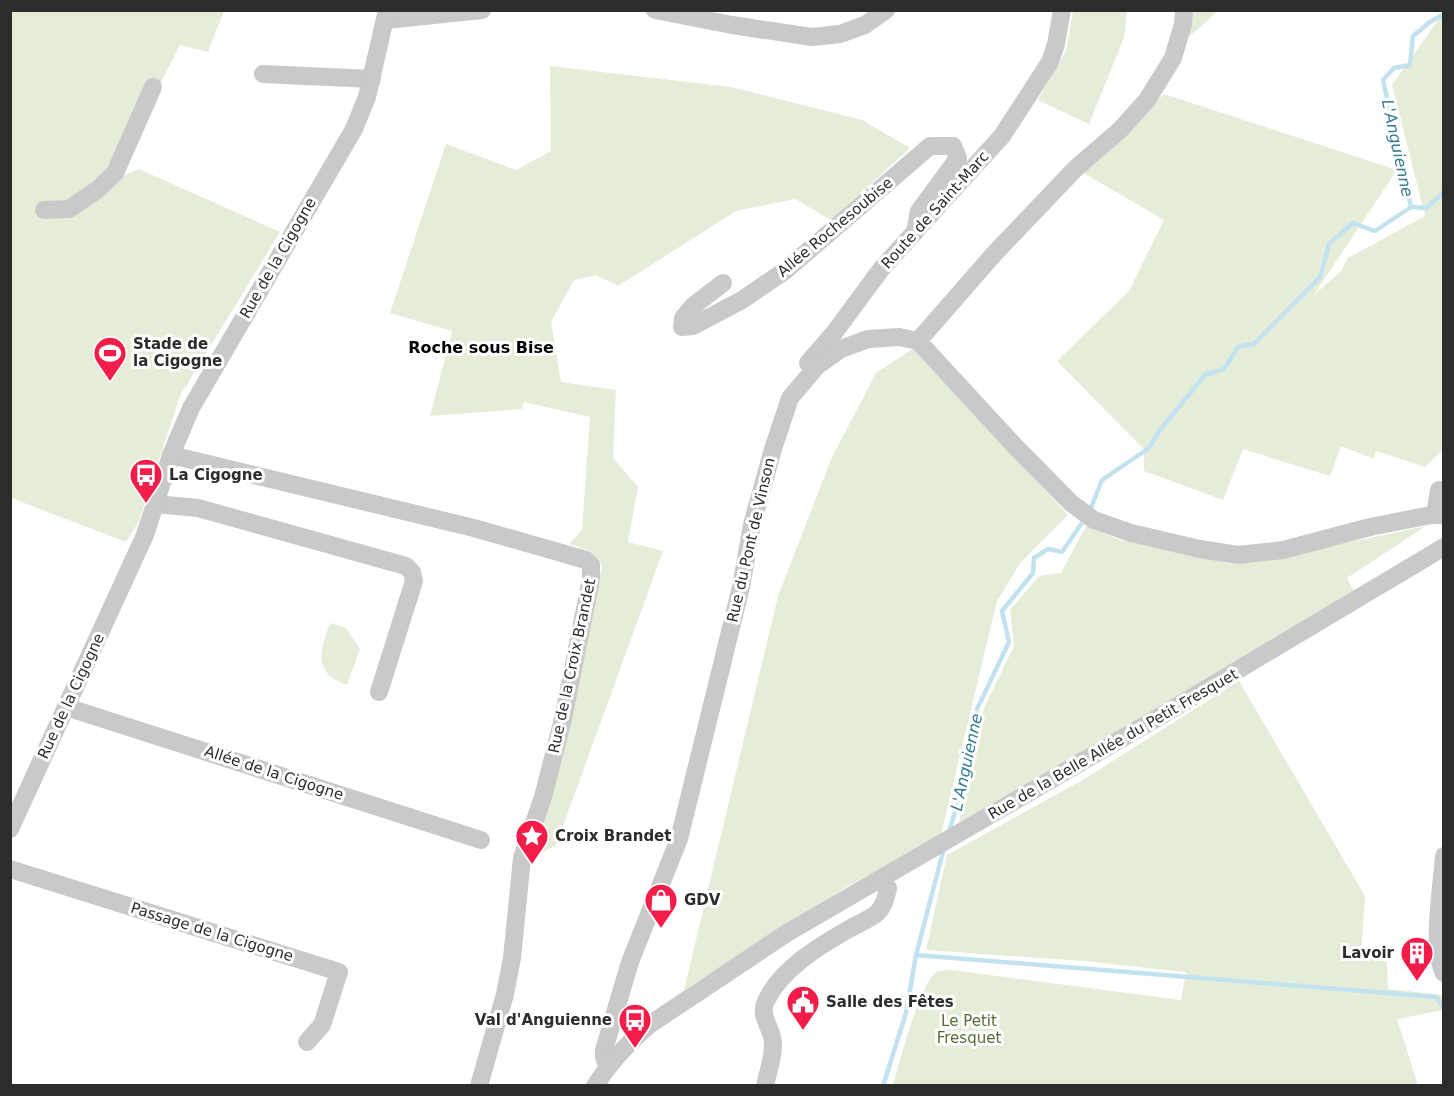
<svg xmlns="http://www.w3.org/2000/svg" width="1454" height="1096" viewBox="0 0 1454 1096" font-family="'DejaVu Sans',sans-serif">
<style>
.green{fill:#e5ecd8}
.lines{fill:none;stroke-linecap:round;stroke-linejoin:round}
.stream{stroke:#c1e2ee;stroke-width:4.5}
.minor{stroke:#c9c9c9;stroke-width:18}
.labels{text-anchor:middle;stroke-width:6;stroke-linejoin:round;paint-order:stroke}
.street-label{font-size:15px;fill:#2c2c2c;stroke:#fff}
.poi-label{font-size:15px;font-weight:bold;fill:#2c2c2c;stroke:#fff;text-anchor:start}
.park-label{font-size:15px;fill:#566b36;stroke:#fff}
.water-label{font-size:16px;font-style:italic;fill:#347b94;stroke:#fff}
.neighbourhood-label{font-size:16px;font-weight:bold;fill:#000;stroke:#fff}
</style>
<rect width="100%" height="100%" fill="#fff"/>
<g class="green">
<path d="M10,11H224L208,52L180,45L162,80L120,177L139,169L280,232L180,396L139,521L126,542L11,498Z"/>
<path d="M1073,11H1127L1124,38L1089,124L1038,100L1066,51Z"/>
<path d="M1190,11H1218L1189,37Z"/>
<path d="M1443,13L1444,449L1425,467L1376,451L1374,459L1341,446L1330,476L1243,449L1223,500L1144,471V449L1057,361L1129,291L1164,220L1080,171L1164,94L1397,170L1313,296L1341,271L1348,258L1425,216L1392,85Z"/>
<path d="M550,66L731,87L862,120L910,148L831,220L795,199L736,211L618,286L596,275L574,280L551,322L561,382L616,390L613,458L638,487L628,542L663,551L556,845L532,858L556,774L602,566L590,551L569,544L582,530L590,417L524,402L522,409L430,416L452,331L390,313L446,144L516,170L551,151Z"/>
<path d="M914,348L1068,515L1020,563L997,601L940,839L848,886L684,990L778,596L832,457L876,373Z"/>
<path d="M1086,526L1120,540L1232,564L1256,562L1426,526L1347,578L1354,591L1230,666L959,823L984,708L1014,646L1010,610L1039,576L1061,573Z"/>
<path d="M330,623L346,628L360,649L347,685C312,672 320,652 330,623Z"/>
<path d="M1239,681L1365,896L1361,956L1387,962L1388,989L1443,995V1010L1397,1019L1418,1085H893C899,1065 920,981 937,972C940,970 947,971 951,970L1181,1000L1186,972L1084,961L926,950L947,855L1086,778Z"/>
</g>
<g class="lines">
<g class="stream">
<path d="M1411,207L1426,208L1444,192"/>
<path d="M1089,513L1102,480L1149,448L1160,430L1205,375L1224,369L1238,347L1254,344L1320,277L1329,244L1353,223L1375,231L1411,207L1383,80L1394,68L1410,65L1413,36L1430,22L1444,14"/>
<path d="M949,832L968,768L977,709L1009,642L1002,611L1033,573L1034,558L1048,549L1062,552L1084,520"/>
<path d="M916,955L1436,997L1444,1008"/>
<path d="M883,1086L906,1013L916,955L944,848"/>
</g>
<g class="minor">
<path d="M655,10L732,25L812,37L840,34L865,25L886,10"/>
<path d="M386,20L482,10"/>
<path d="M263,74L372,79"/>
<path d="M44,210L69,209L97,190L115,173L153,87"/>
<path d="M723,283L693,306L683,318L682,327L693,326L742,300L786,270L930,146H953L958,158L919,211L915,232"/>
<path d="M918,341L994,254L1076,168L1120,130L1147,100L1173,58L1183,24L1184,10"/>
<path d="M808,363L834,333L882,268L1002,136L1050,62L1056,44L1062,10"/>
<path d="M171,455L474,528L586,560L591,565V579L563,719L543,797L522,858L512,958L505,994L479,1086"/>
<path d="M156,504L198,508L406,566L412,572L414,581L379,692"/>
<path d="M1435,515L1439,490"/>
<path d="M66,707L481,840"/>
<path d="M10,829L145,535L171,455L191,408L354,129L367,97L387,10"/>
<path d="M1444,856C1442,885 1431,950 1444,973"/>
<path d="M10,869L339,972L322,1025L307,1042"/>
<path d="M607,1066L604,1057V1050L630,962L679,839L741,587L752,525L773,449L790,398L817,366L841,349L868,339L899,337L918,341L1013,444L1071,503L1094,520L1131,533L1200,549L1238,555L1283,550L1370,527L1431,515H1444"/>
<path d="M595,1086C610,1062 628,1043 649,1025L787,933L1164,714L1444,547"/>
<path d="M765,1086C768,1072 773,1058 773,1045C774,1029 758,1018 766,1001C781,969 819,946 849,929C857,924 869,920 877,913C884,906 886,898 888,888L878,881"/>
</g>
</g>
<defs>
<symbol id="stadium-pin" viewBox="-11 -11 22 30"><path d="M0 17L-7.5 6A9.5 9.5 0 1 1 7.5 6Z" fill="#f41d49" stroke="#fff"/><path d="M0-5a6.5 5 0 1 0 0 10a6.5 5 0 1 0 0-10ZM-3.5-1.8h7v3.6h-7Z" fill="#fff"/></symbol>
<symbol id="bus-pin" viewBox="-11 -11 22 30"><path d="M0 17L-7.5 6A9.5 9.5 0 1 1 7.5 6Z" fill="#f41d49" stroke="#fff"/><path d="M-5-6H5V4H4V6H2V4H-2V6H-4V4H-5ZM-3.5-4V0h7V-4ZM-3.5 1.2v1.5H-2V1.2ZM2 1.2v1.5H3.5V1.2Z" fill="#fff"/></symbol>
<symbol id="sight-pin" viewBox="-11 -11 22 30"><path d="M0 17L-7.5 6A9.5 9.5 0 1 1 7.5 6Z" fill="#f41d49" stroke="#fff"/><path d="M0-6L1.8-2.2L6-1.7L2.9 1.2L3.7 5.4L0 3.3L-3.7 5.4L-2.9 1.2L-6-1.7L-1.8-2.2Z" fill="#fff"/></symbol>
<symbol id="shop-pin" viewBox="-11 -11 22 30"><path d="M0 17L-7.5 6A9.5 9.5 0 1 1 7.5 6Z" fill="#f41d49" stroke="#fff"/><path d="M-5-2.5h2.3a2.7 3.5 0 0 1 5.4 0H5L5.5 6h-11ZM-1.5-2.5h3a1.5 2.3 0 0 0-3 0Z" fill="#fff"/></symbol>
<symbol id="building-pin" viewBox="-11 -11 22 30"><path d="M0 17L-7.5 6A9.5 9.5 0 1 1 7.5 6Z" fill="#f41d49" stroke="#fff"/><path d="M-4-6H4V6H1V3H-1V6H-4ZM-2.5-4.3h1.7v1.8h-1.7ZM.8-4.3h1.7v1.8H.8ZM-2.5-1h1.7V.8h-1.7ZM.8-1h1.7V.8H.8Z" fill="#fff"/></symbol>
<symbol id="civic-pin" viewBox="-11 -11 22 30"><path d="M0 17L-7.5 6A9.5 9.5 0 1 1 7.5 6Z" fill="#f41d49" stroke="#fff"/><path d="M-.6-6.5H3V-4.5H.6V-3L4-1V1h2V6H-6V1h2V-1L-.6-3ZM-1.2 2.5V6h2.4V2.5Z" fill="#fff"/></symbol>
</defs>
<g fill-rule="evenodd">
<use href="#stadium-pin" x="91" y="334" width="38" height="52"/>
<use href="#bus-pin" x="127" y="456" width="38" height="52"/>
<use href="#sight-pin" x="513" y="817" width="38" height="52"/>
<use href="#shop-pin" x="642" y="881" width="38" height="52"/>
<use href="#building-pin" x="1398" y="934" width="38" height="52"/>
<use href="#civic-pin" x="784" y="983" width="38" height="52"/>
<use href="#bus-pin" x="616" y="1001" width="38" height="52"/>
</g>
<g class="labels">
<g class="street-label">
<text transform="translate(935 210) rotate(-48)" y="5">Route de Saint-Marc</text>
<text transform="translate(835 227) rotate(-40)" y="5">Allée Rochesoubise</text>
<text transform="translate(278 258) rotate(-60)" y="5">Rue de la Cigogne</text>
<text transform="translate(751 540) rotate(-77)" y="5">Rue du Pont de Vinson</text>
<text transform="translate(572 666) rotate(-78)" y="5">Rue de la Croix Brandet</text>
<text transform="translate(71 696) rotate(-65)" y="5">Rue de la Cigogne</text>
<text transform="translate(1113 744) rotate(-30)" y="5">Rue de la Belle Allée du Petit Fresquet</text>
<text transform="translate(274 773) rotate(18)" y="5">Allée de la Cigogne</text>
<text transform="translate(212 932) rotate(17)" y="5">Passage de la Cigogne</text>
</g>
<g class="poi-label">
<text x="133" y="349">Stade de<tspan x="133" dy="17">la Cigogne</tspan></text>
<text x="169" y="480">La Cigogne</text>
<text x="555" y="841">Croix Brandet</text>
<text x="684" y="905">GDV</text>
<text x="1394" y="958" text-anchor="end">Lavoir</text>
<text x="826" y="1007">Salle des Fêtes</text>
<text x="612" y="1025" text-anchor="end">Val d'Anguienne</text>
</g>
<g class="park-label">
<text x="969" y="1026">Le Petit<tspan x="969" dy="17">Fresquet</tspan></text>
</g>
<g class="water-label">
<text transform="translate(1398 148) rotate(78)" y="6">L'Anguienne</text>
<text transform="translate(966 762) rotate(-78)" y="6">L'Anguienne</text>
</g>
<g class="neighbourhood-label">
<text x="481" y="353">Roche sous Bise</text>
</g>
</g>
<rect width="1454" height="1096" fill="none" stroke="#2c2c2c" stroke-width="24"/>
</svg>
